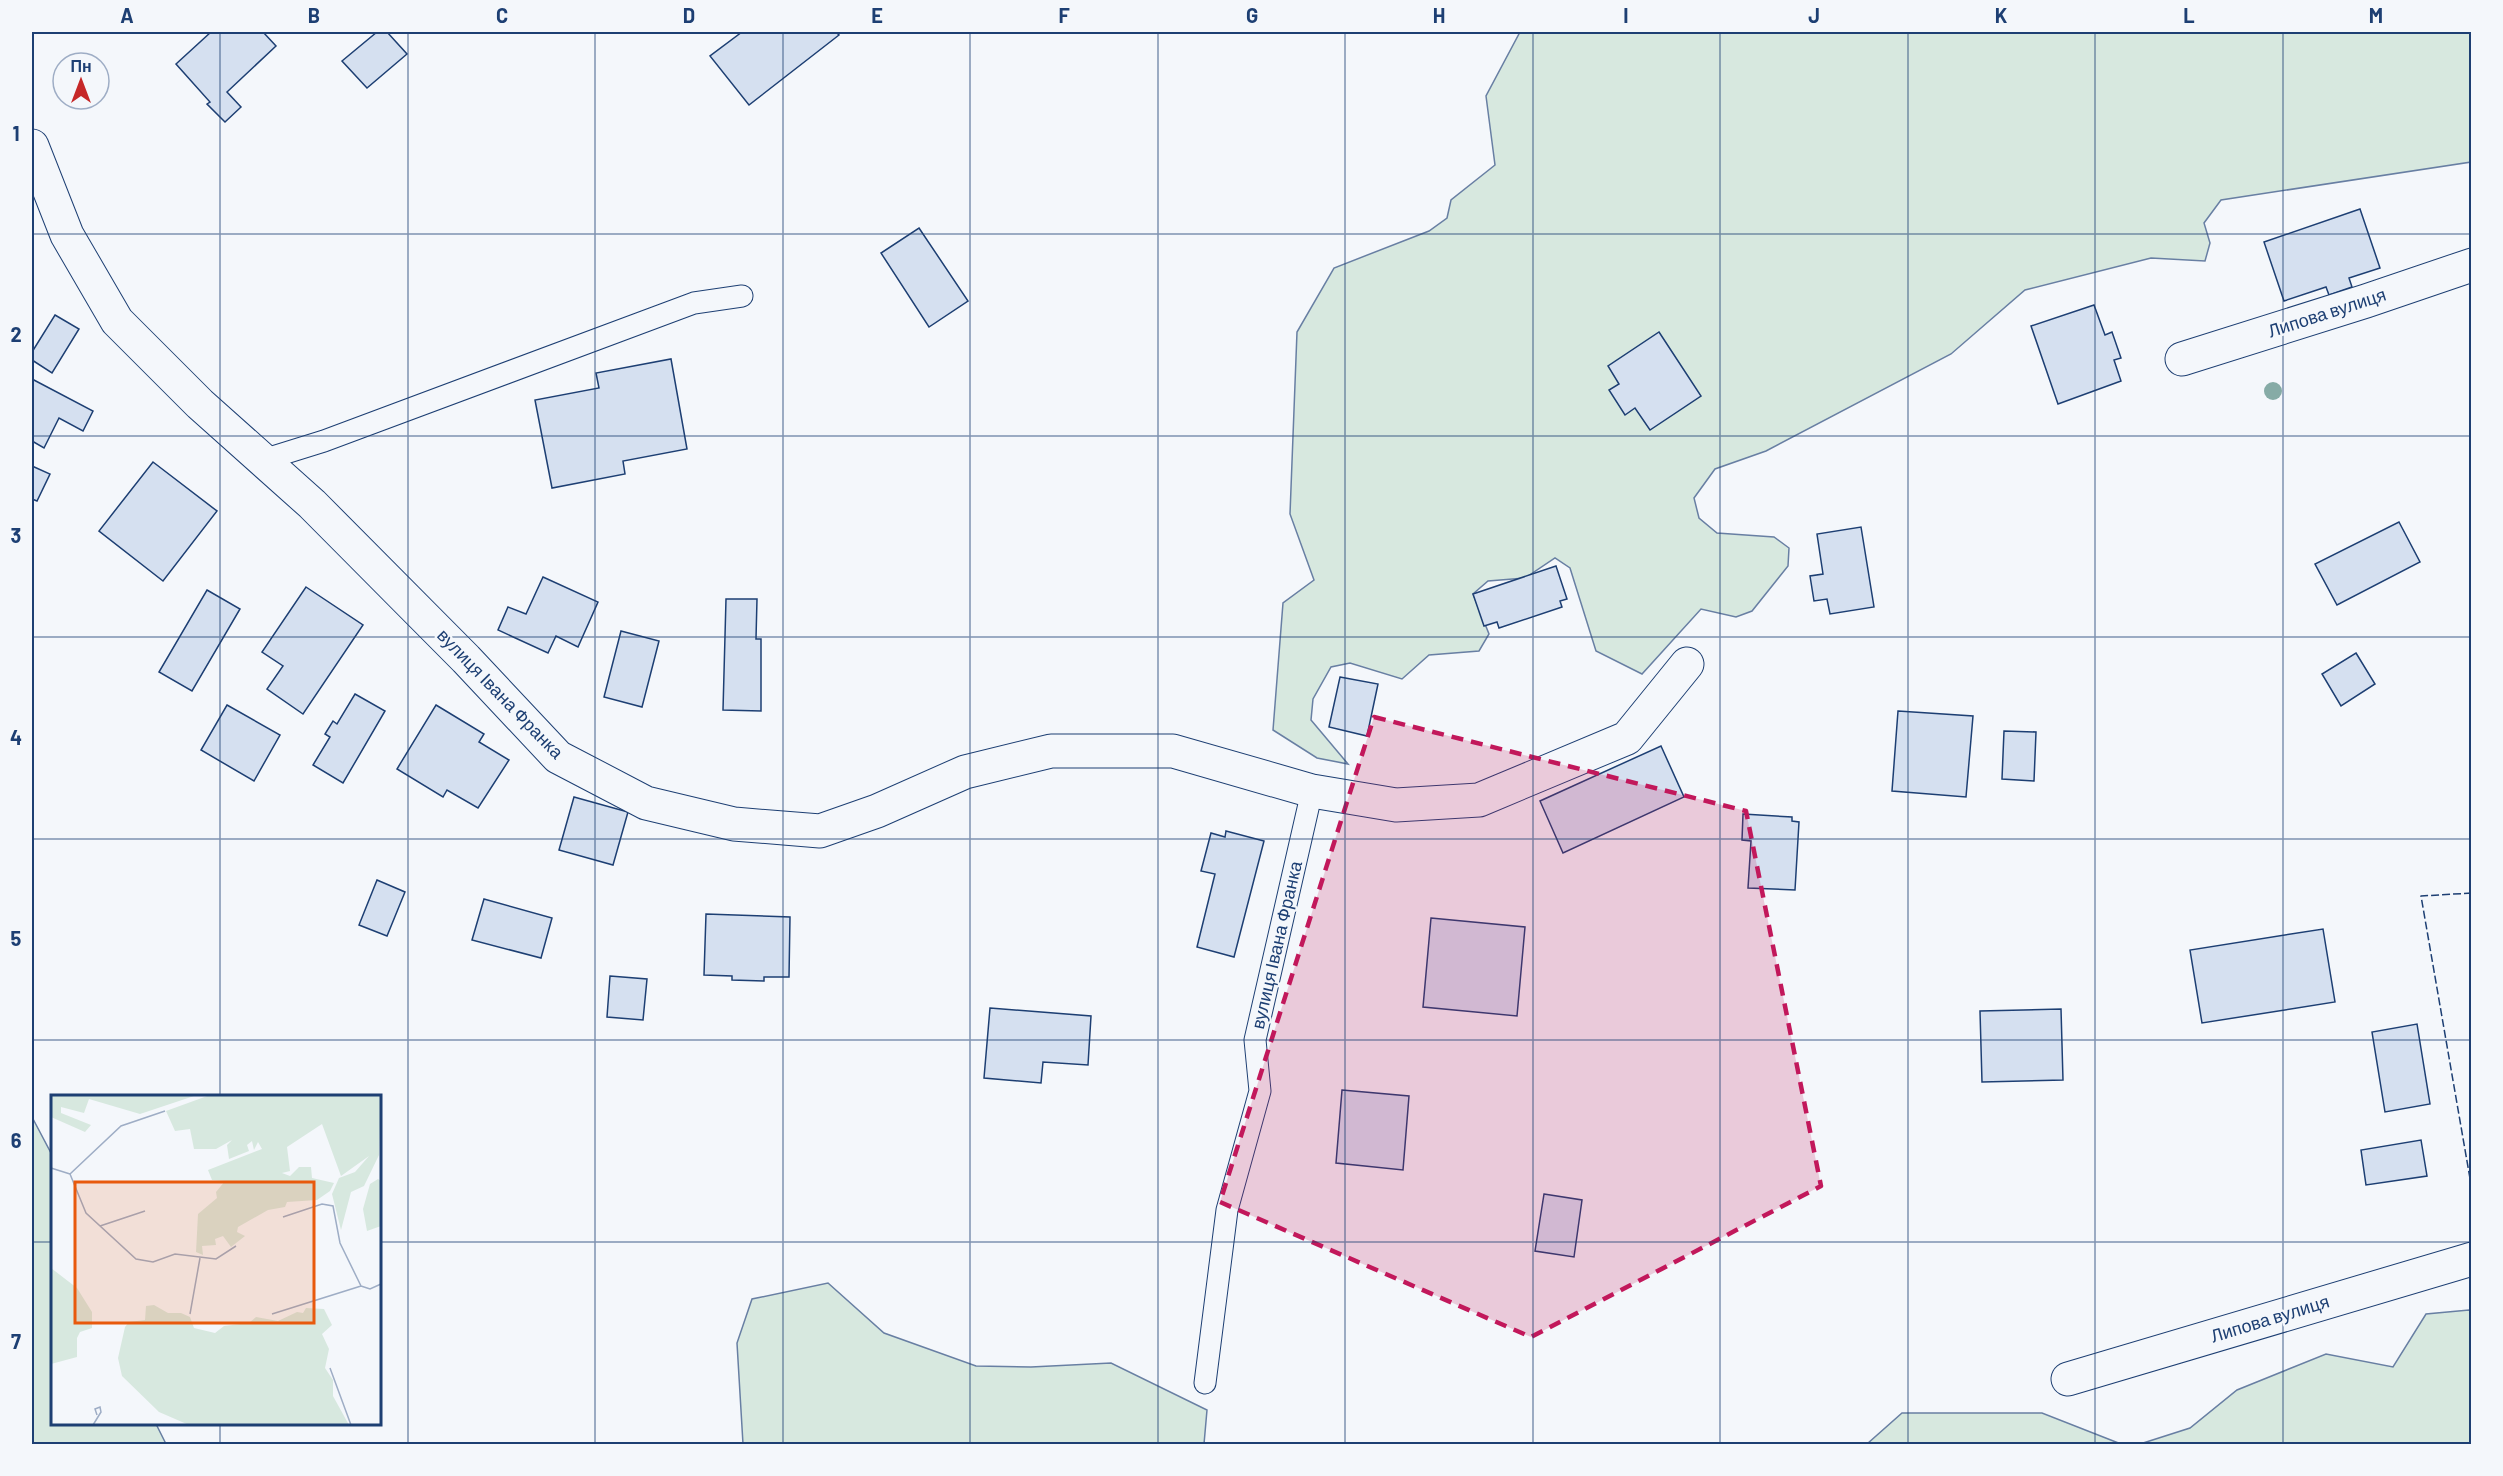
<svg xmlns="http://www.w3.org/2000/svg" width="2503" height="1476" viewBox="0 0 2503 1476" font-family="Barlow,sans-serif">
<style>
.green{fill:#d7e8df;stroke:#687fa3;stroke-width:1.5}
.building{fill:#d5e0f0;stroke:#1d3f73;stroke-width:1.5}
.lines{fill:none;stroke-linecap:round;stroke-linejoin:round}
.service-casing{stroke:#1d3f73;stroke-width:23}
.minor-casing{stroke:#1d3f73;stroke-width:35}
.service{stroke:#f4f7fb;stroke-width:21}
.minor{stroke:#f4f7fb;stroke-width:33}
.fence{stroke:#1d3f73;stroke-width:1.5;stroke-dasharray:8 3;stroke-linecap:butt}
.tree{fill:#86aba6}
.marked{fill:#c2185b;fill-opacity:0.2;stroke:#c2185b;stroke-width:4.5;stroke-dasharray:12 8;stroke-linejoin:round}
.grid{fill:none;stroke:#1d3f73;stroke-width:1.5;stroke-opacity:0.55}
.labels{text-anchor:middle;stroke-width:4.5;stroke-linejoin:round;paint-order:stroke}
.street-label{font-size:18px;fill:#1d3f73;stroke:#f4f7fb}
.inset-road{fill:none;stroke:#9eadc5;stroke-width:1.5}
.view{fill:#e8590c;fill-opacity:0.15;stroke:#e8590c;stroke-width:3}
.inset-edge{fill:none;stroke:#1d3f73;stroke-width:3}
.neatline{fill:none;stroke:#1d3f73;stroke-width:2}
.grid-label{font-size:20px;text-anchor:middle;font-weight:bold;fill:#1d3f73}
</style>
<rect width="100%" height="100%" fill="#f4f7fb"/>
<g class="green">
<path d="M1520,32H2471V162L2221,200L2204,223L2210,243L2205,261L2151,258L2025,290L1951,354L1766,451L1715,469L1694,498L1699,518L1717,533L1774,537L1789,548L1788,566L1752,611L1736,617L1701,609L1642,674L1596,651L1570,568L1555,558L1525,578L1488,581L1473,594L1489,634L1479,651L1429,655L1402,679L1350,663L1331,667L1313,699L1311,720L1348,764L1317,758L1273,730L1283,603L1314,580L1290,514L1297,332L1334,268L1429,231L1447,218L1451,200L1495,165L1486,96Z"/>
<path d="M32,1117L52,1155V1424H156L166,1444H32Z"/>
<path d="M828,1283L884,1333L976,1366L1031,1367L1111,1363L1207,1410L1204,1444H743L737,1343L752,1299Z"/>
<path d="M2469,1310L2472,1312L2471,1444H2140L2190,1428L2237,1390L2326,1354L2393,1367L2426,1314Z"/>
<path d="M1902,1413H2042L2121,1444H1867Z"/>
</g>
<g class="building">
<path d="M211,32H263L276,46L227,92L241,107L225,122L207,104L210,102L176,64Z"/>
<path d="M377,32H387L407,54L367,88L342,61Z"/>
<path d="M742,32H836L839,35L749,105L710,56Z"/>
<path d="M2360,209L2380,268L2349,278L2352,287L2329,295L2326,287L2284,301L2264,242Z"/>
<path d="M919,228L968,301L929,327L881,253Z"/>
<path d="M2094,305L2105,335L2112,332L2121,358L2114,360L2121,381L2058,404L2031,326Z"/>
<path d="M55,315L79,329L52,373L32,360V352Z"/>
<path d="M1659,332L1701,396L1650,430L1635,408L1625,415L1609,390L1619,384L1608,366Z"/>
<path d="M671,359L687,449L623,461L625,474L552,488L535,400L599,388L596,373Z"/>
<path d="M32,379L93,411L83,431L59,418L44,448L32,441Z"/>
<path d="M153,462L217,511L163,581L99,531Z"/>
<path d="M32,466L50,474L37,501L32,499Z"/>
<path d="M2399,522L2420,562L2337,605L2315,564Z"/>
<path d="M1861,527L1874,607L1830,614L1827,599L1814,601L1810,576L1823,574L1817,534Z"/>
<path d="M1556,566L1567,599L1560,601L1562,607L1499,628L1497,622L1484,626L1473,594Z"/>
<path d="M543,577L598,602L578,647L556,636L548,653L498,630L508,607L526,614Z"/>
<path d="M306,587L363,625L303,714L267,689L283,666L262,652Z"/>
<path d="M207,590L240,609L192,691L159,672Z"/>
<path d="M726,599H757L756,639H761V711L723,710Z"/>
<path d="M621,631L659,641L642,707L604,697Z"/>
<path d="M2356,653L2375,684L2341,706L2322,674Z"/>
<path d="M1340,677L1378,684L1367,736L1329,727Z"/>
<path d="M355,694L385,711L343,783L313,765L330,737L325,734L333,721L337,724Z"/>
<path d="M227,705L280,735L254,781L201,750Z"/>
<path d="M436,705L484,734L479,742L509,760L478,808L447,790L443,797L397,769Z"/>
<path d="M1898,711L1973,716L1966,797L1892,791Z"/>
<path d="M2004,731L2036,732L2034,781L2002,779Z"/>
<path d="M1661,746L1684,797L1563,853L1540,801Z"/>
<path d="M574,797L628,812L613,865L559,850Z"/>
<path d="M1743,814L1792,817V821L1799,822L1795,890L1748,888L1751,841L1742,840Z"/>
<path d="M1226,831L1264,841L1234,957L1197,947L1215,874L1201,871L1211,833L1225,837Z"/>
<path d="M377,880L405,892L387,936L359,925Z"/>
<path d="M484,899L552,918L541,958L472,940Z"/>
<path d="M706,914L790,917L789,977H764V981L732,980V976L704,975Z"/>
<path d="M1431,918L1525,927L1517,1016L1423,1007Z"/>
<path d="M2323,929L2335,1002L2202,1023L2190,950Z"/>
<path d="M610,976L647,979L643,1020L607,1017Z"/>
<path d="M990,1008L1091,1016L1088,1065L1043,1062L1041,1083L984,1078Z"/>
<path d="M2061,1009L2063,1080L1982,1082L1980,1011Z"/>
<path d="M2417,1024L2430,1104L2385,1112L2372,1032Z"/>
<path d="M1342,1090L1409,1096L1403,1170L1336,1163Z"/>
<path d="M2421,1140L2427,1176L2366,1185L2361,1150Z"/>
<path d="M1544,1194L1582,1200L1574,1257L1535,1251Z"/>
</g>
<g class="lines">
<defs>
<g id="service">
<path d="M263,460L324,441L694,303L742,296"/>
<path d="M1205,1383L1227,1210L1260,1091L1255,1040L1312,791"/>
</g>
<g id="minor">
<path d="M32,146L67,235L117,321L200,404L312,504L466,659L558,757L646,803L734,824L820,831L877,811L965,772L1051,751H1173L1312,791L1396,805L1479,800L1627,738L1687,664"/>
<path d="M2182,359L2366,301L2472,265"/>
<path d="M2068,1379L2472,1259"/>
</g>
</defs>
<use href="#service" class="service-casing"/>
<use href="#minor" class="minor-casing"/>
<use href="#service" class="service"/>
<use href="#minor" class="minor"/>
<path class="fence" d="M2472,893L2421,896L2472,1190"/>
</g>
<circle class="tree" cx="2273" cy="391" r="9"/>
<path class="marked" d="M1374,717L1746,811L1821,1186L1531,1337L1220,1202Z"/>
<path class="grid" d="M220,32V1096M408,32V1444M595,32V1444M783,32V1444M970,32V1444M1158,32V1444M1345,32V1444M1533,32V1444M1720,32V1444M1908,32V1444M2095,32V1444M2283,32V1444M32,234H2472M32,436H2472M32,637H2472M32,839H2472M32,1040H2472M32,1242H52M380,1242H2472M220,1424V1444"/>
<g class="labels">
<g class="street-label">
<text transform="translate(2327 313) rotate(-18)" y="6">Липова вулиця</text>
<text transform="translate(500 694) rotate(46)" y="6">вулиця Івана Франка</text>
<text transform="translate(1277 945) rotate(-77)" y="6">вулиця Івана Франка</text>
<text transform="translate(2270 1319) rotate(-17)" y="6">Липова вулиця</text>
</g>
</g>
<g transform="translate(51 1095)">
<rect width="330" height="330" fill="#f4f7fb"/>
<path d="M0,0H146L89,19L38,4L33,18L10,12V18L40,30L34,37L0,22ZM159,0H330L328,60L313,91L300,97L290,135L281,99L288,83L304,77L318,61L290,81L271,29L236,52L239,76L231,78L239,81L248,72H260L261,83L283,88L279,96L266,105L236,107L234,112L217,115L187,132L186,137L194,141L180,152L172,141L164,144L165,150L151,151L152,160L145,157L147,119L166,103L165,97L174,86L161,85L157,75L211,54L207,47L203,55L201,46L196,50L198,56L178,64L176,50L181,45L165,54H143L139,34L124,36L115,16ZM327,84L330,86V131L316,136L312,114L319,89ZM0,173L26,193L41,217V233L29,237L26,243V262L0,269ZM103,210L117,218H130L139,222L143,233L164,238L173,231L198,228L205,222L227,226L246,217L252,218L255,213L273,214L281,230L271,239L278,254L274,273L282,285V301L298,330H138L108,317L71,281L67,263L74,232L78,227L94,225L95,211Z" fill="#d7e8df"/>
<path class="inset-road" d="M0,73L19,79M19,79L35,118L85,164L102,167L124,159L165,164L185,151M19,79L70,31L114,16M49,131L94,116M310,191L319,194L330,189M139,219L149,163M221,219L310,191L289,148L282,111L271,109L232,122M279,273L300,330M42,330L50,317L49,312L44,314L46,320"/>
<path class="view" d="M24,87H263V228H24Z"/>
<rect width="330" height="330" class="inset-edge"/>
</g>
<rect width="2503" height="1476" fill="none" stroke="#f4f7fb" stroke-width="66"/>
<g transform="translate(81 81)"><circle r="28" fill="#f4f7fb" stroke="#9eadc5" stroke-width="1.5"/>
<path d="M0-4.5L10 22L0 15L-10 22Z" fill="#c62828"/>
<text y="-9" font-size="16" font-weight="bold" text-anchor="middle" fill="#1d3f73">Пн</text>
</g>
<rect x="33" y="33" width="2437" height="1410" class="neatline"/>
<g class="grid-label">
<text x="127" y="23">A</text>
<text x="314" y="23">B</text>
<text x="502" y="23">C</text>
<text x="689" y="23">D</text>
<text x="877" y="23">E</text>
<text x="1064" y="23">F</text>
<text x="1252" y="23">G</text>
<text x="1439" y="23">H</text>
<text x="1626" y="23">I</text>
<text x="1814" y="23">J</text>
<text x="2001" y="23">K</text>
<text x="2189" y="23">L</text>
<text x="2376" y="23">M</text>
<text x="16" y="141">1</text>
<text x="16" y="342">2</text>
<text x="16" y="543">3</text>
<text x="16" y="745">4</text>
<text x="16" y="946">5</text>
<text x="16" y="1148">6</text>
<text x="16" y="1349">7</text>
</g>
</svg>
